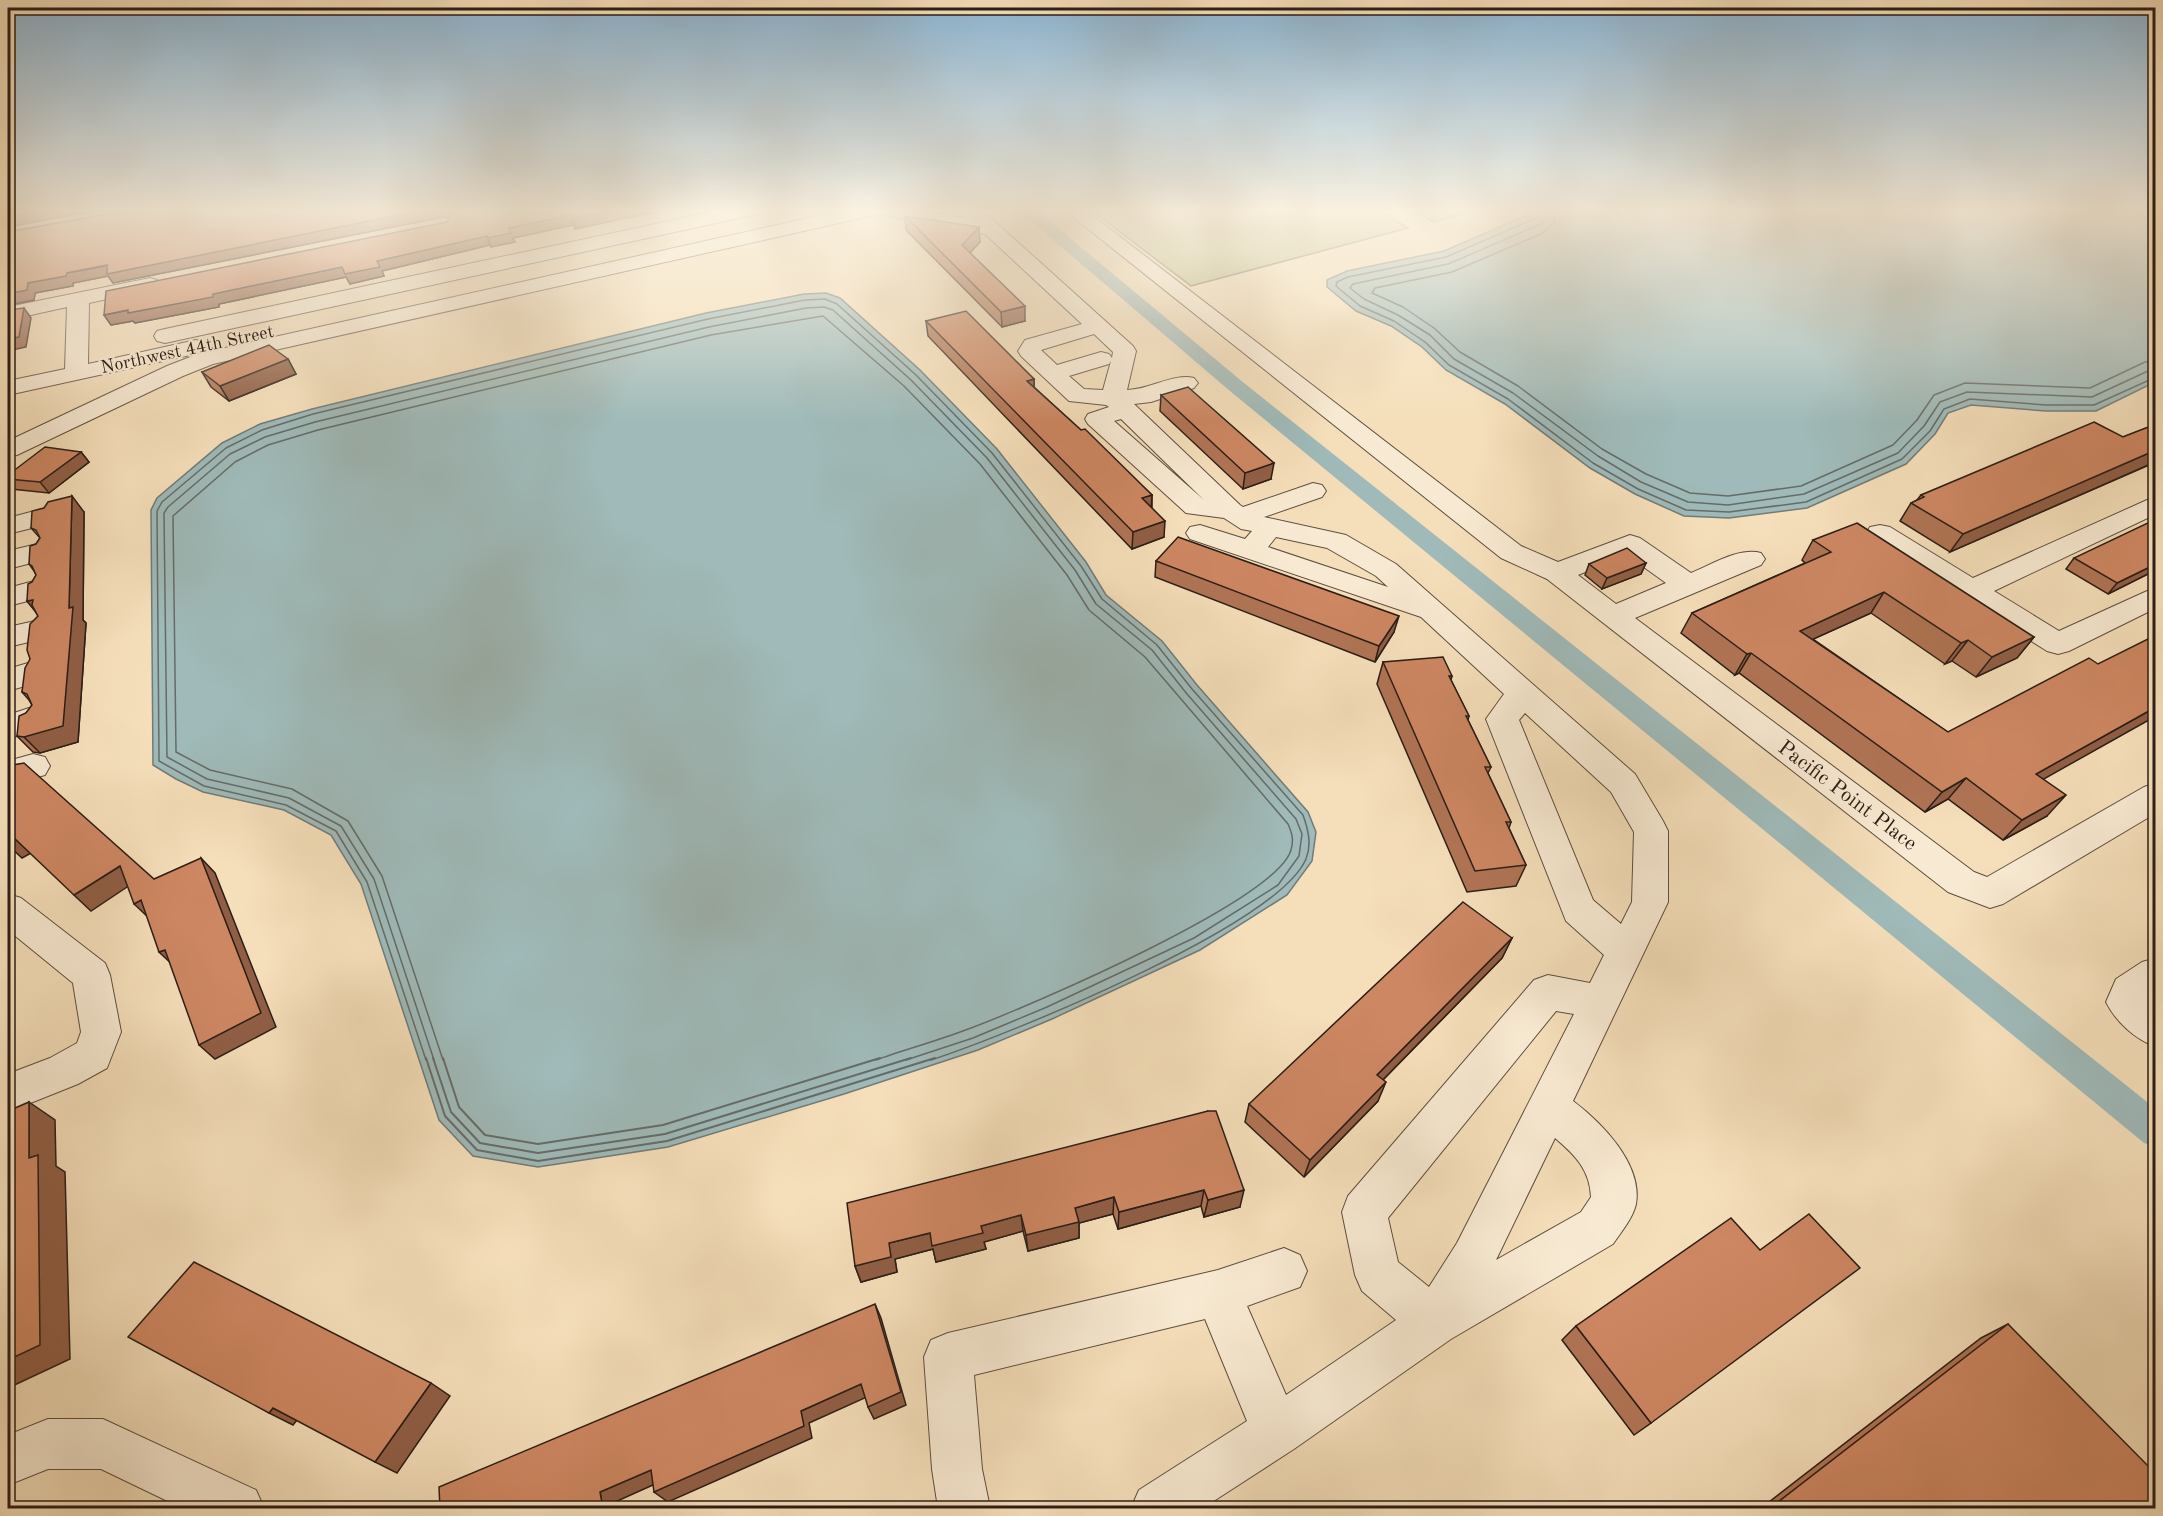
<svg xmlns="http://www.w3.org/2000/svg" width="2163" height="1516" viewBox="0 0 2163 1516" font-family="'Old Standard TT',serif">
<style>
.green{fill:#c0c18d;stroke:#766f52;stroke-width:1.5}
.water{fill:#9fbab9;stroke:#717b78;stroke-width:1.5}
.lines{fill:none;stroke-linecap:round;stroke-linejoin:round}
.shore-far1{stroke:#656c68;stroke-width:1.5}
.shore{stroke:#656c68;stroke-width:2}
.canal{fill:#9fbab9;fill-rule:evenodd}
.minor-casing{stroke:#5e4e3f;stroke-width:2}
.minor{fill:#f8ead2;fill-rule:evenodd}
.wall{fill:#b07454;stroke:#2b1d16;stroke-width:1.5}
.shaded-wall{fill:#905e45;stroke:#2b1d16;stroke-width:1.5}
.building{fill:#cd8762;stroke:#2b1d16;stroke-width:1.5}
.labels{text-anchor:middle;stroke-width:4.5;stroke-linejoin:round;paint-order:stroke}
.far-street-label{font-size:18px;fill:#2b1d16;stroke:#f8ead2}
.street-label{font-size:21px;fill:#2b1d16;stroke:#f8ead2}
</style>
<rect width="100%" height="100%" fill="#f5dfba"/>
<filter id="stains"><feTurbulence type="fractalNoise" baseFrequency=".00333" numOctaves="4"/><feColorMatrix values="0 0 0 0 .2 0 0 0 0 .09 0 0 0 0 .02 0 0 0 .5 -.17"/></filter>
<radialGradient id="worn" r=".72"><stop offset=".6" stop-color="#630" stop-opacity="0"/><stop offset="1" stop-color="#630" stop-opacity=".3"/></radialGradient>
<g class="green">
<path d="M1090,209H1377L1408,228L1191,286Z"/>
<path d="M1412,209H1479L1433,222Z"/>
</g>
<g class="water">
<path d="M1541,209H2155V382L2096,411H2046L1971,405L1948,413L1935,434L1906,464L1807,508L1729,518L1684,516L1635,494L1590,468L1505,404L1446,370L1422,347L1391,326L1356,311L1327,287V280L1347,271L1444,251Z"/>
<path d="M826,293L840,298L920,370L997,449L1086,562L1106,595L1162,641L1197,685L1308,812L1316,832L1312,861L1287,895L1200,950L1052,1019L978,1050L844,1094L668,1147L538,1167L473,1156L439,1120L361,884L331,835L284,810L203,792L176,779L153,765L151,510L157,498L222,443L260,424L312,409L706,313L804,294Z"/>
</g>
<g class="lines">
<g class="shore-far1">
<path d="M1540,209L1536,218L1446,257L1348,277L1337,282L1336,286L1360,306L1394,321L1425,342L1449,365L1508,399L1593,463L1638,489L1686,510L1729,512L1806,502L1902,459L1930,431L1944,409L1970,399L2046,405H2094L2156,377"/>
<path d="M1548,209L1547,217L1541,224L1448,264L1353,284L1350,288L1364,299L1398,315L1430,335L1454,359L1513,393L1598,456L1641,482L1688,502L1728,505L1804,494L1898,453L1924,426L1940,402L1967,392L2092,397L2148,371L2156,370"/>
<path d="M1557,209L1554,223L1543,233L1452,272L1375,288L1372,293L1403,307L1434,328L1460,352L1518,386L1602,449L1646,474L1690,493L1728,496L1801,486L1893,445L1917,420L1934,395L1965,383L2090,388L2145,362L2156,361"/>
<path d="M426,1060L367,882L336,831L286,805L204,786L159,761L157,511L162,502L226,448L262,430L313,414L708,319L805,300L825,299L837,304L916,375L992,453L1081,566L1102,599L1157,645L1192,689L1303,815C1308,829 1312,844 1306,859C1277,926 1005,1036 931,1060"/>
<path d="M434,1060L374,879L341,826L289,798L207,779L167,757L164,513L168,507L230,454L265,437L315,422L709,327L806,308L824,307L833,310L911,380L987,458L1075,570L1096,604L1152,650L1187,694L1296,819L1302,834L1299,856L1278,885L1194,938L1047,1007L973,1038L906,1060"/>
<path d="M443,1060L382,876L348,821L292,789L210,770L176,752L173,516L235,462L268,445L318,430L711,335L823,316L904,386L980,464L1067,575L1089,610L1145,657L1288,824C1292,833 1294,840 1291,850C1276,901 1027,1007 971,1028C940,1040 907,1049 876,1060"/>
</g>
<g class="shore">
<path d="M426,1058L445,1116L477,1150L538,1161L667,1141L935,1058"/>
<path d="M433,1058L451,1112L480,1143L538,1153L665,1134L911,1058"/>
<path d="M443,1058L459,1107L485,1135L538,1144L663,1125L880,1058"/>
</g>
<path class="canal" d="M1017,209H1035L1244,383L2156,1109V1147L2144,1143L1230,391Z"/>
<defs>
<g id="minor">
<path d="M725,209H762L760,213L753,215L165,343L157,341L154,336L157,331L165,329Z"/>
<path d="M849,209H915L964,218L954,209H977L992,219L1133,346L1136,351L1127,390C1149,390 1173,373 1194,378L1198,383L1194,388L1151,402L1134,404L1240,505L1243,507L1313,483L1322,485L1326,491L1322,497L1264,517L1346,535L1396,564L1635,774L1663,821L1668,831V902L1573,1101C1601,1122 1643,1164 1636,1204C1633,1218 1621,1232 1613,1244L1451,1339L1294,1449L1203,1508H1131L1139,1490L1247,1421L1205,1319L974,1375L982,1469L990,1508H938L932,1469L924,1357L931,1340L948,1333L1218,1270L1284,1248L1300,1255L1307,1271L1300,1287L1247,1306L1286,1395L1396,1320L1362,1291L1355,1275L1342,1212L1348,1196L1534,980L1548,975L1590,983L1604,955L1566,921L1486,719L1504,694L1421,617L1190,539L1186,533L1190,527L1200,525L1245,539L1252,531L1241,529L1224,518L1186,513L1088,424L1085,419L1088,414L1109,407L1106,405L1069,401L1021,356L1018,351L1025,340L1082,324L985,234L879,214L213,364L183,376L17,455L8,457V441L167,366L198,354ZM1094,334L1113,352L1112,358L1109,354L1101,352L1057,365L1041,350ZM1111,361L1103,390L1084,389L1069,376L1109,364ZM1121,419L1204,500L1114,421ZM1276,537L1327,548L1376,576L1388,587L1268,547ZM1525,713L1611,792L1634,832L1632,902L1621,924L1593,900L1519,720ZM1556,1011L1574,1014L1457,1243L1429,1287L1398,1262L1388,1218ZM1555,1138C1575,1155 1590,1170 1591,1197L1581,1212L1496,1260Z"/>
<path d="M1063,209H1084L1521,546L1558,562L1630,535L1640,538L1691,573C1711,565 1739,547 1761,553L1765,559L1761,565L1635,618L1974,872L1987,877L2144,787L2156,783V813L2003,904L1990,908L1948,892L1547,579L1501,558ZM1627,555L1666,583L1616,604L1578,575Z"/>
<path d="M150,278L157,280L161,284L157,288L89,303L88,364L196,340L204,342L207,347L204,352L8,395V381L65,369L67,307L8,320V307Z"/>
<path d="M2156,496V514L1994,591L2059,631L2156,587V608L2069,651L2058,654L2047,651L1870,539L1866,533L1870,527L1880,525L1890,527L1973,578Z"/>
<path d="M46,508L56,510L59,516L56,522L8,534V518Z"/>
<path d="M37,544L47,547L51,553L47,559L8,569V551Z"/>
<path d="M34,581L44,583L48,590L44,597L8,606V588Z"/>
<path d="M35,621L46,624L50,631L46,638L8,647V627Z"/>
<path d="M28,663L39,666L43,674L39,682L8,691V669Z"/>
<path d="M29,708L40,712L45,720L40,728L8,739V715Z"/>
<path d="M33,754L45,757L50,766L45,775L8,785V761Z"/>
<path d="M8,894L21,898L105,963L110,975L121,1032L107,1068L78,1084L8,1112V1074L50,1058L77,1043L81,1032L73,983L8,930Z"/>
<path d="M2156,958V995L2150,999L2156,1004V1047C2135,1039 2116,1022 2106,1002L2116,979L2142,962Z"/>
<path d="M48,1419H103L256,1490L264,1508H182L101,1469H48L8,1485V1435Z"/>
</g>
</defs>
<use href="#minor" class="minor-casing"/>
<use href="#minor" class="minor"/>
</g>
<g class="wall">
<path d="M135,209H667L575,229L573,225L513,238L515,242L491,247L490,245L382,271L384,276L350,284L346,277L219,304V307L135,323L133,321L111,325L104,315L447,222L449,218L443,217L113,283L108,276L73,283V286L35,293L34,300L8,305V232Z"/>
<path d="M905,216L980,242L970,253L1025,321L1002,327L906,230Z"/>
<path d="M926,321L1034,379V387L1152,495V508L1164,537L1132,549L928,336Z"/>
<path d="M288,359L296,374L229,401L211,387L202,372Z"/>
<path d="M1161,395L1271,479L1243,489L1160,411Z"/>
<path d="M2156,424V462L1950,552L1900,521L1911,503L1917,500L1921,495L2123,437Z"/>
<path d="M81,452L89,462L49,493L11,489L8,484V475Z"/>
<path d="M84,512L83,620L86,623L78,742L40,753L33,752L17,736L26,713L32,705L29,700L22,692L30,659L38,616L35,611L27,601L32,582L36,575L34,571L29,564L36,544L40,538L31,528Z"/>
<path d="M1813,540L2034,637L2017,658L1976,677L1952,661L1945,664L1871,613L1813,639L1948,732L2043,779L2047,816L2003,840L1948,799L1925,812L1739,673L1735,675L1681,633L1692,613L1805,563L1802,560Z"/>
<path d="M2074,558L2156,570L2108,594L2066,569Z"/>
<path d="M1156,561L1394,632L1375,662L1155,577Z"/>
<path d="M1646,563L1641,574L1602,589L1585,575L1589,564Z"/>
<path d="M1383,662L1452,676L1451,680L1469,716L1468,720L1491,767L1488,773L1511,822L1509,828L1526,865L1516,886L1467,892L1377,684Z"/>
<path d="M1512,938L1502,958L1383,1080L1378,1101L1304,1177L1245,1122L1249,1104Z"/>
<path d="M1208,1111L1240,1207L1204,1217L1201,1206L1118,1229L1113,1214L1079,1223V1238L1028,1251L1023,1231L984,1242L986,1249L936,1262L933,1249L895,1259L897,1272L861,1282L855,1266Z"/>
<path d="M2008,1324L2156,1509H1760L1981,1338Z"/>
<path d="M1576,1326L1651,1423L1634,1435L1562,1340Z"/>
</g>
<g class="shaded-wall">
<path d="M47,209H103L8,227V217Z"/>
<path d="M429,209H440L443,217L113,283L108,276L73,283V286L35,293L34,300L8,305V294L28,283L67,273Z"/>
<path d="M619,209H667L575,229L572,219Z"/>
<path d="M570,215L573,225L513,238L515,242L491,247L488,238L509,228Z"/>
<path d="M979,227L980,242L963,260L962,245Z"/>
<path d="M487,236L490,245L382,271L384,276L350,284L346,277L219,304V307L135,323L133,321L111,325L104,315L342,267L377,261Z"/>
<path d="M1025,306V321L1002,327L1001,312Z"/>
<path d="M24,308L31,318L26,347L8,351V339Z"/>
<path d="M288,359L296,374L229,401L220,386Z"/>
<path d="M1034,379V394L1027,381Z"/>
<path d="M2156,450L2155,462L1950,552L1963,534Z"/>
<path d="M81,452L89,462L49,493L40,482Z"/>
<path d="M1274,463L1271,479L1243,489L1245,473Z"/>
<path d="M1152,495L1151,511L1142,498Z"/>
<path d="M72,496L84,512L83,620L86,623L78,742L40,753L24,737L69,608Z"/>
<path d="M1165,521L1164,537L1132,549L1133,532Z"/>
<path d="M1646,563L1641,574L1602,589L1607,578Z"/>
<path d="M2156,564V570L2108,594L2117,583Z"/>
<path d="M1884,592L1871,613L1787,651L1800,631Z"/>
<path d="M33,600L41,618L27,601Z"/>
<path d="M1399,616L1394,632L1375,662L1379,646Z"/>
<path d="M2034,637L2017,658L1976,677L1992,657Z"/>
<path d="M1968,640L1952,661L1945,664L1961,643Z"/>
<path d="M1751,653L1739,673L1735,675L1747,654Z"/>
<path d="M2156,707V716L2017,794L2036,774Z"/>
<path d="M1966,778L1948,799L1925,812L1942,792Z"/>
<path d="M2066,795L2047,816L2003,840L2022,820Z"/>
<path d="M13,837L31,853L22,858L8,845V841Z"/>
<path d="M201,858L215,873L276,1027L215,1059L199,1045Z"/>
<path d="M120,866L136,881L91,911L74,895Z"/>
<path d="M141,900L150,919L134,904Z"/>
<path d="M1512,938L1502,958L1369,1094L1377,1075Z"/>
<path d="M165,950L175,967L159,952Z"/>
<path d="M1386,1082L1378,1101L1304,1177L1310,1160Z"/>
<path d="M29,1102L55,1120L56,1166L65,1172L70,1359L8,1388V1360L29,1158Z"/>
<path d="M1204,1190L1201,1206L1118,1229L1119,1212Z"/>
<path d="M1244,1190L1240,1207L1204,1217L1208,1200Z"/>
<path d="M1114,1197L1113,1214L1079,1223V1238L1028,1251L1026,1235L1075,1208Z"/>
<path d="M1021,1215L1023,1231L984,1242L986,1249L936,1262L933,1249L895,1259L897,1272L861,1282L855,1266L889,1243L930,1233L981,1226Z"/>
<path d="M875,1304L881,1318L906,1405L874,1419L868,1407Z"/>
<path d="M431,1383L450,1396L397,1473L375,1462Z"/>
<path d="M861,1384L867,1397L809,1423L812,1438L668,1502L654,1492L801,1411Z"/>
<path d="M273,1408L297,1420L293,1425L269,1413Z"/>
<path d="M651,1470L664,1480L615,1502L616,1509H603L600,1492Z"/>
</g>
<g class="building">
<path d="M8,209H47L8,217Z"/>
<path d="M135,209H429L107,274V265L67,273L66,276L28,283L27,290L8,294V232Z"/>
<path d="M447,209H619L572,219L570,215L509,228L511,233L488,238L487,236L377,261L380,267L345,274L342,267L213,294V297L128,313V310L104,315L106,291L447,222L451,215Z"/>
<path d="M905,216L979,227L962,245L1025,306L1001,312Z"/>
<path d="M24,308L19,337L8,339V310Z"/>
<path d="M966,311L1034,379L1027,381L1081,430L1085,429L1152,495L1142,498L1165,521L1133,532L926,321Z"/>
<path d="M269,345L288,359L220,386L202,372Z"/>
<path d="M1188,387L1274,463L1245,473L1161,395Z"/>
<path d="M2094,422L2123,437L2156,424V450L1963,534L1911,503L1924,497L1921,495Z"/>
<path d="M45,447L81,452L40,482L8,479V475Z"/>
<path d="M72,496L69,608L73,607L63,726L24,737L17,736L19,716L26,713L32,705L27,694L22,692L25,668L30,659L27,650L30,624L38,616L32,605L33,600L27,601L28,584L32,582L36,575L32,566L29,564L30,546L36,544L40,538L36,530L31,528L32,511L44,508L48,502Z"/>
<path d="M2154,520L2156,521V564L2117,583L2074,558Z"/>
<path d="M1857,523L2034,637L1992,657L1968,640L1961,643L1884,592L1800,631L1948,732L2089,658L2098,664L2156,635V707L2036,774L2066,795L2022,820L1966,778L1942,792L1751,653L1747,654L1692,613L1831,552L1813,540Z"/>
<path d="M1178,537L1399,616L1379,646L1156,561Z"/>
<path d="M1627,548L1646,563L1607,578L1589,564Z"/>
<path d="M1443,657L1452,676H1449L1469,716H1466L1491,767H1485L1511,822H1506L1526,865L1475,871L1383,662Z"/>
<path d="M24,763L154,879L201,858L261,1013L199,1045L165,950L159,952L141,900L134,904L120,866L74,895L13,837L8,841V771L13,768V765Z"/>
<path d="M1463,902L1512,938L1377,1075L1386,1082L1310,1160L1249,1104Z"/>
<path d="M29,1102V1158L38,1155L40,1345L8,1360V1111Z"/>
<path d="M1208,1111H1216L1244,1190L1208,1200L1204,1190L1119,1212L1114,1197L1075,1208L1079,1222L1026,1235L1021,1215L981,1226L983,1233L932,1246L930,1233L889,1243L891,1257L855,1266L847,1203Z"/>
<path d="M1809,1214L1860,1268L1651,1423L1576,1326L1731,1218L1760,1250Z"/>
<path d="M194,1262L431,1383L375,1462L273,1408L269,1413L128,1337Z"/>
<path d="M875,1304L901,1392L868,1407L861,1384L801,1411L804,1426L654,1492L651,1470L600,1492L603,1509H440L439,1487Z"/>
<path d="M2008,1324L2156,1474V1509H1769Z"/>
</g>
<linearGradient id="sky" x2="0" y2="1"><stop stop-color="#8bb6d5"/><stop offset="0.5" stop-color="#faf1e0"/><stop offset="1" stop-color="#faf1e0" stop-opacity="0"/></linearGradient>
<rect width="2163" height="421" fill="url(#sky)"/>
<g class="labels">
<g class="far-street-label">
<text transform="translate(187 349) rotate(-12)" y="6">Northwest 44th Street</text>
</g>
<g class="street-label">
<text transform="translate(1848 795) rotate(37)" y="7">Pacific Point Place</text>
</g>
</g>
<rect width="2163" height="1516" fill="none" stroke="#f5dfba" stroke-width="30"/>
<rect x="9" y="9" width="2145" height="1498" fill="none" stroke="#2b1d16" stroke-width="3"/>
<rect x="15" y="15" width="2133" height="1486" fill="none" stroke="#2b1d16" stroke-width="1.5"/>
<rect width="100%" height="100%" filter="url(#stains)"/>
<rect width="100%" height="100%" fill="url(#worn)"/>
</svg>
